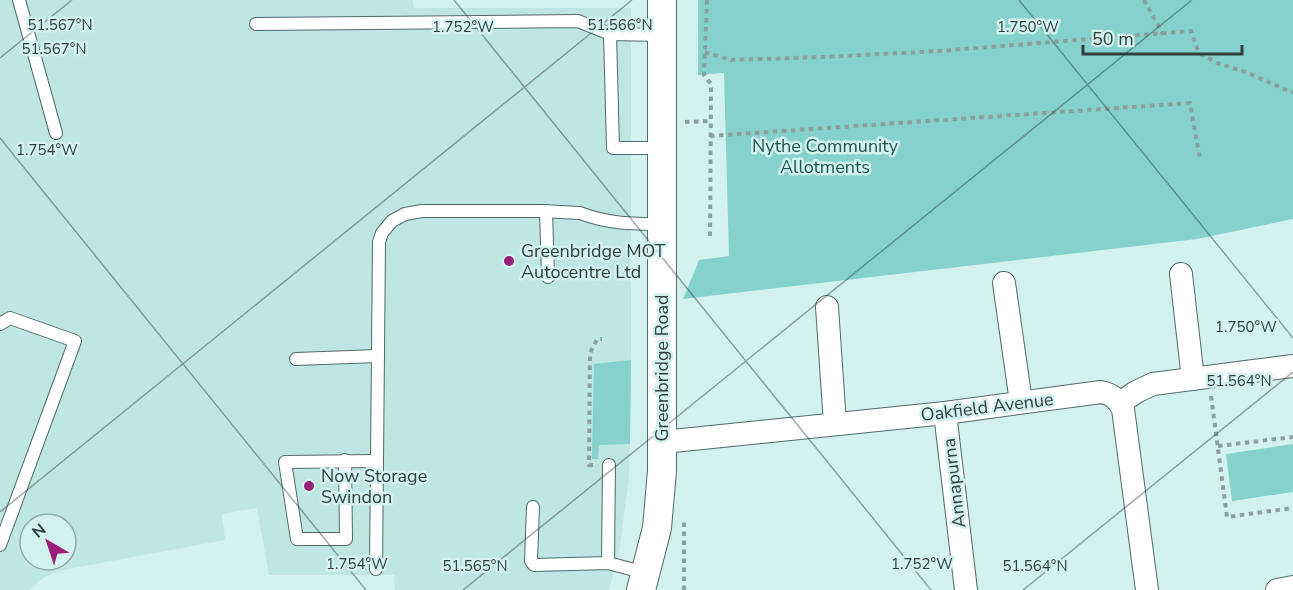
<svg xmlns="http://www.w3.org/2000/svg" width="1293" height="590" viewBox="0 0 1293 590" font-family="'Nunito Sans',sans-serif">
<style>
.built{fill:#bee6e3;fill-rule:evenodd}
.green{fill:#84d1cd}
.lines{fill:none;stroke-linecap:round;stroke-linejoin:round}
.service-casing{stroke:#4f6a69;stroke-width:14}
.minor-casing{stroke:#4f6a69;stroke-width:24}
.tertiary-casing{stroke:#4f6a69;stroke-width:30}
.path{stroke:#8aa09f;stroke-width:4;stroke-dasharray:4.5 4.5;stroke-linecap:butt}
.service{stroke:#fff;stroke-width:12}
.minor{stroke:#fff;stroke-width:22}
.tertiary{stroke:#fff;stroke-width:28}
.ticks{fill:none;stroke:#323e3d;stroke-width:1.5;stroke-opacity:0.45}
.poi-dot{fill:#991f78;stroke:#d3f1ef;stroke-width:2}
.labels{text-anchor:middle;stroke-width:5;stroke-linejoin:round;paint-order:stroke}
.park-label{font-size:18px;fill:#1b5553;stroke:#d3f1ef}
.poi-label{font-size:18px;fill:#323e3d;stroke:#d3f1ef;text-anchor:start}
.street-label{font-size:18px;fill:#323e3d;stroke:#d3f1ef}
.ticks-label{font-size:15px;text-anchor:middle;fill:#323e3d;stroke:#d3f1ef;stroke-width:5;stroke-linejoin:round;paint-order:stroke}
</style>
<rect width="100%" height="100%" fill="#d3f1ef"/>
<path class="built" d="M0,0H413L414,8H631V351L629,477L619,553L609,590H395L394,575H269L257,508L222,514L225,540L57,571L43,578L28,590H0ZM30,524H66V560H30Z"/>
<g class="green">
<path d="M698,0H1293V219L1197,239L683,299L699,260L729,256L724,73L698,75Z"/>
<path d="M631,360L630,444L599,445L598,459H592L594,364Z"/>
<path d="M1293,444V492L1232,501L1226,454Z"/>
</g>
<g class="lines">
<defs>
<g id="service">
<path d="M19,0L56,133"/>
<path d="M256,24L578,21L610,34"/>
<path d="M662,35L610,34L613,148H662"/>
<path d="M546,211L548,277"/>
<path d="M0,324L10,318L75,341L0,545"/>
<path d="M296,359L378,356"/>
<path d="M345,460L346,539H297L285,462L377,461"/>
<path d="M533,507L531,561L534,565L608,563L646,573"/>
<path d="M608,563L609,465"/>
<path d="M376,569L379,242L382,233L392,221L405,214L422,211H541L580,213C609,224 632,224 663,224"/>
</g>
<g id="minor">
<path d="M1181,274L1193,379"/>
<path d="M1004,283L1021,402"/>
<path d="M827,307L835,424"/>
<path d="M1120,403L1136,392L1153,384L1293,366"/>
<path d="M945,413L966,590"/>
<path d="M663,442L945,413L1101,392C1112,394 1118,399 1123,409L1147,590"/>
<path d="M1277,590L1293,587"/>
</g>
<path id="tertiary" d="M641,590L657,528L662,471V0"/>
</defs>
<use href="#service" class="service-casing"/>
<use href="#minor" class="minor-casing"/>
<use href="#tertiary" class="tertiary-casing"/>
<g class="path">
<path d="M707,0L704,75L711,84L710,239"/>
<path d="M1144,0L1163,34"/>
<path d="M705,52L731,60L824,57L939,51L1191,31L1199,53L1217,63L1246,72L1293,93"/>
<path d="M685,122L711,121"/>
<path d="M710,136L1190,103L1200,159"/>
<path d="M1211,396L1227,517L1293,508"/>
<path d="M1218,446L1293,437"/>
<path d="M593,465H589L590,353L597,339H602"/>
<path d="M684,590V522"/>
</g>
<use href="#service" class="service"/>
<use href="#minor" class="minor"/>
<use href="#tertiary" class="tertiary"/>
</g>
<path class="ticks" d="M454,0L931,590M1019,0L1293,338M0,58L72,0M0,138L366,590M0,512L632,0M463,590L1192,0M1023,590L1293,372"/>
<g class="poi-dot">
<circle cx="509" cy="261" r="6"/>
<circle cx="309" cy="486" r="6"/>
</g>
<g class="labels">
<g class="park-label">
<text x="825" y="152">Nythe Community<tspan x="825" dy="21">Allotments</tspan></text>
</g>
<g class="poi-label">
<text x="521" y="257">Greenbridge MOT<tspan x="521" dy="21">Autocentre Ltd</tspan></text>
<text x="321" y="482">Now Storage<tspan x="321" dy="21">Swindon</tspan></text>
</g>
<g class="street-label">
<text transform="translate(662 368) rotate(-90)" y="6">Greenbridge Road</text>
<text transform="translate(987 407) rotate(-7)" y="6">Oakfield Avenue</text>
<text transform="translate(954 483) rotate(-97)" y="6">Annapurna</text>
</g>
</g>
<g class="ticks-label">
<text x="60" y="30">51.567°N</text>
<text x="620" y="30">51.566°N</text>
<text x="463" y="32">1.752°W</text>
<text x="1028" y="32">1.750°W</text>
<text x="54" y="54">51.567°N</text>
<text x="47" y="155">1.754°W</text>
<text x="1246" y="332">1.750°W</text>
<text x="1239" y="386">51.564°N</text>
<text x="357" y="569">1.754°W</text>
<text x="922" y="569">1.752°W</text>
<text x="475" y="571">51.565°N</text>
<text x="1035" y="571">51.564°N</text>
</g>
<g transform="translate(48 542) rotate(321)"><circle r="28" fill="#d3f1ef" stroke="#93a9a8" stroke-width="1.5"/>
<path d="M0-4.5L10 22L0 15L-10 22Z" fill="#991f78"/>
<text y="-9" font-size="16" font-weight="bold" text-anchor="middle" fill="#323e3d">N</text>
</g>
<path d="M1083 45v9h159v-9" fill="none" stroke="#323e3d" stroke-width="3"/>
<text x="1092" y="45" font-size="18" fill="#323e3d" stroke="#d3f1ef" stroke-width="4.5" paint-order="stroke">50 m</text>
</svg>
